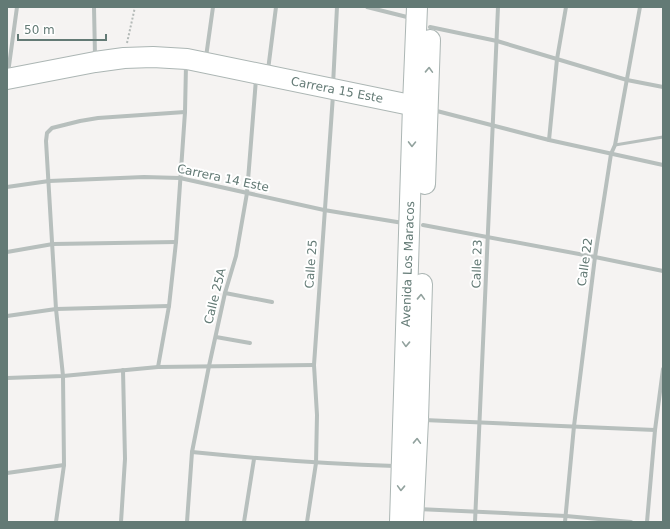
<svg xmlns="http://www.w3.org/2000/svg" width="670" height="529" viewBox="0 0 670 529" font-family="'DejaVu Sans',sans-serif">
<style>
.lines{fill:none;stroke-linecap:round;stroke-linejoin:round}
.secondary-casing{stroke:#acb6b4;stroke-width:22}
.path{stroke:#b4bab8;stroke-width:2;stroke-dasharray:2 2;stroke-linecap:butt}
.lane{stroke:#b7bfbd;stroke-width:3}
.street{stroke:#b7bfbd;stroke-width:4}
.secondary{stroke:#fff;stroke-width:20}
.oneway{stroke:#92a29e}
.labels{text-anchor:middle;stroke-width:4;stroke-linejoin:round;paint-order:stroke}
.street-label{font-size:12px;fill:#637a75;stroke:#fff}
</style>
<rect width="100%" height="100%" fill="#f5f3f2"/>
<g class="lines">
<defs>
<g id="secondary">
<path d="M7,79L95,62L124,58L153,57L187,59L425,108"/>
<path d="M425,184L430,40"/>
<path d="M400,522L413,105L417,7"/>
<path d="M413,522L418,420L422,284"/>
</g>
</defs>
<use href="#secondary" class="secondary-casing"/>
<path class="path" d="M127,43L135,7"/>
<path class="lane" d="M615,145L663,137"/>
<g class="street">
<path d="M94,7L95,56"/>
<path d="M367,7L411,18"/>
<path d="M430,27L497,41L627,80L663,87"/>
<path d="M206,57L213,7"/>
<path d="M268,70L276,7"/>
<path d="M8,73L17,7"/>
<path d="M333,85L337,7"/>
<path d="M433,110L549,140L663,165"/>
<path d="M549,140L557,59L566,7"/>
<path d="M7,187L49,181L144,177L180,178L324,210L403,223"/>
<path d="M423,225L595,257L663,271"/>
<path d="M7,252L53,244L176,242"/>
<path d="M225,293L272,302"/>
<path d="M7,316L56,309L169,306"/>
<path d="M216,337L250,343"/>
<path d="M158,367L169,306L176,242L185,112L186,65"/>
<path d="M7,378L63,376L158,367L314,365"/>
<path d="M424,420L655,430"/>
<path d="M192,452C261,459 327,464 395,466"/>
<path d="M7,473L64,465"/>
<path d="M418,509L566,516L631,522"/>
<path d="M56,522L64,465L63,376L56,309L46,141L47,133L52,128L80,121L98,118L185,112"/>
<path d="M121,522L125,459L123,370"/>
<path d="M187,522L192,452L209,366L225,293L236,256L247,193L256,79"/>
<path d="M244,522L254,459"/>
<path d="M307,522L316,463L317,415L314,365L333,95"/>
<path d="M475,522L498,7"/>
<path d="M565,522L574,426L595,257L611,154L615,145L640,7"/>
<path d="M647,522L655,430L663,369"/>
</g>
<use href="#secondary" class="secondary"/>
</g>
<defs><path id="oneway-chevron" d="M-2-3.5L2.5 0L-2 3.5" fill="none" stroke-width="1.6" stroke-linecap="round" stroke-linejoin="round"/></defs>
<g class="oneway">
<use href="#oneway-chevron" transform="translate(429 70) rotate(-88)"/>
<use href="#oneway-chevron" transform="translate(412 144) rotate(91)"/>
<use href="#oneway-chevron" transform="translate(421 297) rotate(-88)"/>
<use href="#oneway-chevron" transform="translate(406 344) rotate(92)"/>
<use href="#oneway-chevron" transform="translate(417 441) rotate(-88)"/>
<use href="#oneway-chevron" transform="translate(401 488) rotate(92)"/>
</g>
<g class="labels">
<g class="street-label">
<text transform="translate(337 90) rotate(11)" y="4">Carrera 15 Este</text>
<text transform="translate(223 178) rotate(12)" y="4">Carrera 14 Este</text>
<text transform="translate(585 262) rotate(-82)" y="4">Calle 22</text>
<text transform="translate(311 264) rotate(-86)" y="4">Calle 25</text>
<text transform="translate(408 264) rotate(-88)" y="4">Avenida Los Maracos</text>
<text transform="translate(477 264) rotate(-88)" y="4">Calle 23</text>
<text transform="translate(215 296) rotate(-76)" y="4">Calle 25A</text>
</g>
</g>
<rect width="670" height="529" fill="none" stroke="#637a75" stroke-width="16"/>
<path d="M18 34v6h88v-6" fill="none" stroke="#637a75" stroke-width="2"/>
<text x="24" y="34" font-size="12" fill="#637a75" stroke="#ffffff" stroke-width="3" paint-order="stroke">50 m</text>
</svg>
